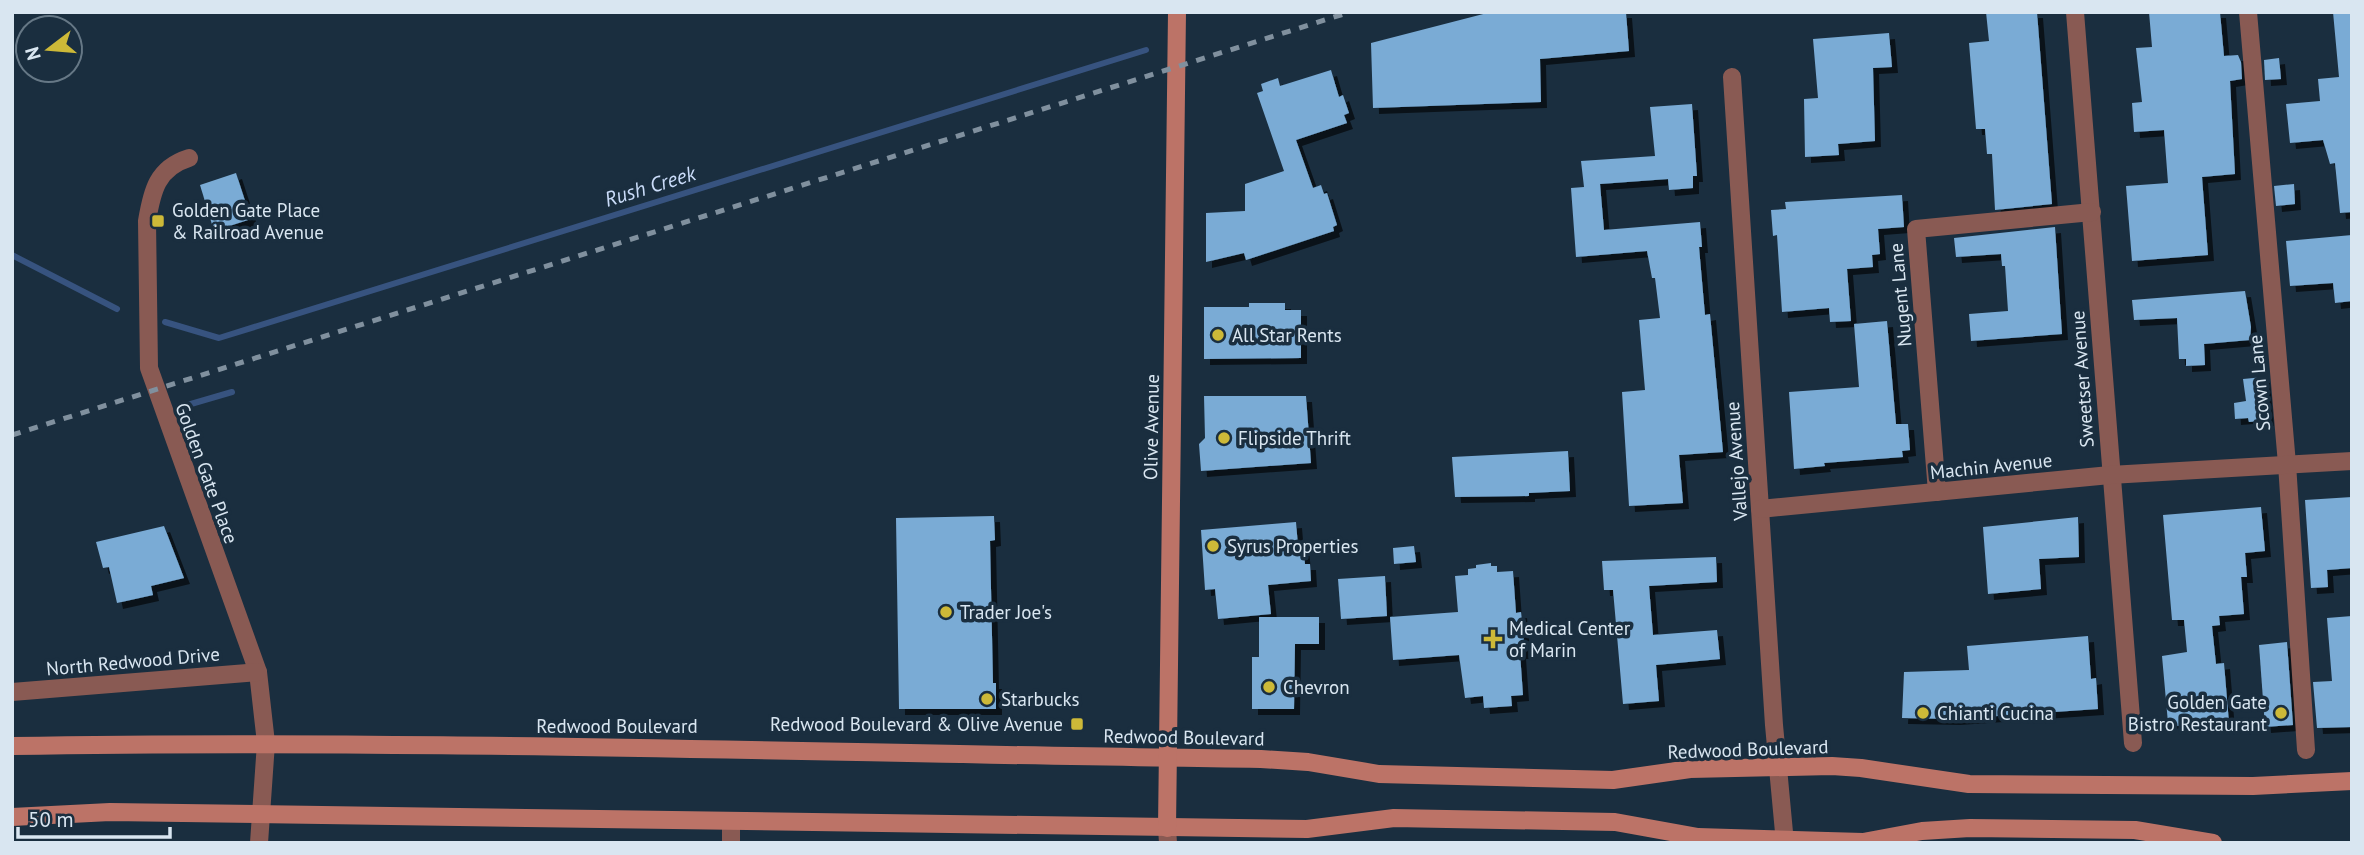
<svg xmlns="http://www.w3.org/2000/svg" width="2364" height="855" viewBox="0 0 2364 855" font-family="'PT Sans',sans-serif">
	<defs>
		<filter id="shadow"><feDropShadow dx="6" dy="6" stdDeviation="0" flood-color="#0009"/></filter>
	</defs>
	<rect width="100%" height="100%" fill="#1a2e3f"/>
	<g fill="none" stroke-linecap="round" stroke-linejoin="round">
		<g stroke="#37537f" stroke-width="6">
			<polyline points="12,255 117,309"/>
			<polyline points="165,322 219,338 1146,50"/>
			<polyline points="184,406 232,392"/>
		</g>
	</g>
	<g fill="#7aabd5" filter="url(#shadow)">
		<polygon points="1491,12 1626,12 1629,51 1540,59 1541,102 1373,108 1371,43"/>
		<polygon points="1986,12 2037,12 2052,204 1995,210 1992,154 1987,154 1985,129 1976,129 1969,43 1989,41"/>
		<polygon points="2149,12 2220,12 2224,56 2238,55 2241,62 2242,79 2230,81 2235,174 2202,177 2208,255 2132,261 2126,186 2168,183 2164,130 2134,132 2132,103 2142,102 2136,48 2152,47"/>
		<polygon points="2333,12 2352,12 2352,212 2340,213 2335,163 2330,164 2323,140 2290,143 2286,104 2320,101 2318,79 2339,77"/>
		<polygon points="1889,33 1892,67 1873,68 1875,141 1838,144 1839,155 1805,157 1804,99 1818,98 1813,39"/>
		<polygon points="2279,58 2281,79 2265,80 2264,60"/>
		<polygon points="1331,70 1339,97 1343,95 1349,113 1344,115 1347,123 1296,140 1313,188 1321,185 1324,194 1327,193 1337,225 1333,227 1334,231 1246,260 1244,253 1206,262 1206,213 1245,211 1245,184 1284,171 1257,93 1263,91 1261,84 1278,78 1280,86"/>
		<polygon points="1692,104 1697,176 1693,176 1693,188 1669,190 1668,179 1600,184 1604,230 1700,222 1702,247 1699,247 1705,315 1710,314 1723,452 1679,455 1683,503 1629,506 1622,392 1645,390 1639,320 1660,318 1655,278 1652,278 1647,251 1576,257 1571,188 1584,187 1581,161 1655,156 1650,107"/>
		<polygon points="236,173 251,219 214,231 200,185"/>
		<polygon points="2294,184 2295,204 2276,206 2274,186"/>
		<polygon points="1902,195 1904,227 1878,229 1880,254 1872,255 1873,267 1847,269 1851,321 1830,322 1829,308 1782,312 1777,235 1773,236 1771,210 1786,209 1785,202"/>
		<polygon points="2055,227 2062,334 1971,341 1969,314 2008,311 2005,266 2002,266 2001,254 1956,257 1954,238"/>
		<polygon points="2352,235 2352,301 2335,303 2333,283 2290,286 2286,241"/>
		<polygon points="2245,291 2251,327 2250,340 2204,344 2205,365 2186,366 2186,359 2179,359 2177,318 2134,320 2132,300"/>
		<polygon points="1249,303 1285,303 1285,310 1301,310 1301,358 1204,359 1204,307 1249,307"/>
		<polygon points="1887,321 1896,424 1908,424 1910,450 1902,451 1903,457 1824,463 1825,466 1794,469 1789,392 1859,387 1854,324"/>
		<polygon points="2264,377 2268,420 2249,422 2248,418 2235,419 2234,403 2246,401 2243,379"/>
		<polygon points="1204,396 1306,396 1311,463 1201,471 1199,444 1205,438"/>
		<polygon points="1568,451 1570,491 1529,493 1529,496 1455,497 1452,457"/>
		<polygon points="2352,497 2352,568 2327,570 2328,587 2311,588 2305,500"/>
		<polygon points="2261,507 2265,551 2245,553 2247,577 2241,577 2244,614 2219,616 2220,625 2212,626 2216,664 2224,663 2229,723 2176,726 2175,722 2168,723 2162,656 2187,652 2184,620 2172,620 2163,515"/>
		<polygon points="994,516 995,540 990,541 993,683 996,683 996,709 899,709 896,518"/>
		<polygon points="2078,517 2079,557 2039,559 2041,589 1988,594 1983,527"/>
		<polygon points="1296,522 1298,546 1303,545 1305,564 1310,564 1311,581 1268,585 1271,614 1218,619 1215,589 1205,590 1201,530"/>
		<polygon points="164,526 184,578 151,586 153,595 117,603 109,567 103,568 96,542"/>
		<polygon points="1414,546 1416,562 1394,564 1393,548"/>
		<polygon points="1716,557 1717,582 1649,586 1653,635 1717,630 1720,659 1656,665 1659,701 1623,704 1613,590 1604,590 1602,561"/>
		<polygon points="1491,563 1491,566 1497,566 1497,572 1513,571 1516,613 1521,612 1525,653 1520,653 1523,695 1511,696 1512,706 1484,708 1483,696 1465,698 1459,655 1393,660 1390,617 1458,612 1455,576 1468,575 1468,569 1476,568 1476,565"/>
		<polygon points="1385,576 1387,616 1341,619 1338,579"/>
		<polygon points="2352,616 2352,727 2317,728 2313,682 2332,681 2327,618"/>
		<polygon points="1259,617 1319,617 1319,644 1295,644 1294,709 1252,709 1252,657 1259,657"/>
		<polygon points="2088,636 2091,679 2096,678 2098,709 1954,719 1902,718 1904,672 1969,670 1967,646"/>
		<polygon points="2287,642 2293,725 2265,727 2259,645"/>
	</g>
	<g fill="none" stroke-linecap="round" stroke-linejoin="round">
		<g stroke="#895a53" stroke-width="18">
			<polyline points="2075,12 2133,743"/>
			<polyline points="2248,12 2287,464 2306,750"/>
			<polyline points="1732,77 1774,725 1785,843"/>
			<path d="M189,158C157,168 152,191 147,221L149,368L258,672L266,743L259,843"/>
			<polyline points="1937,492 1916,229 2092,212"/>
			<polyline points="1760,509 2110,475 2352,461"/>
			<polyline points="12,692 258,672"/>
			<polyline points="1167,828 1168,843"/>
			<polyline points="731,843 731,823"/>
		</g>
		<g stroke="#bc7367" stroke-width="18">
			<path d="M12,746C429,739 845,754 1261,759L1308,762L1379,774L1613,780L1690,769L1832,766L1861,768L1969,784L2253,786L2352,781"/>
			<polyline points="12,817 110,812 1307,829 1394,818 1615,822 1698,837 1827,841 1863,842 1922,831 1970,828 2135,830 2213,843"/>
			<polyline points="1167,828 1177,12"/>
		</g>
		<polyline stroke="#80909e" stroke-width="5" stroke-dasharray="9 9" stroke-linecap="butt" points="12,435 1350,12"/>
	</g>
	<g fill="#cdb938" stroke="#1a2e3f" stroke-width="2.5">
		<rect x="151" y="214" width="14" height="14" rx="3.5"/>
		<circle cx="1218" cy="335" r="7"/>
		<circle cx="1224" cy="438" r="7"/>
		<circle cx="1213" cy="546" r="7"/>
		<circle cx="946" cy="612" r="7"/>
		<path d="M1489.5 628.5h7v7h7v7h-7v7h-7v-7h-7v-7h7z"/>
		<circle cx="1269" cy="687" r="7"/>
		<circle cx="987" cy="699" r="7"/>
		<circle cx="1923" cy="713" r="7"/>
		<circle cx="2281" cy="713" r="7"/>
		<rect x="1070" y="717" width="14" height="14" rx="3.5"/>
	</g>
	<g text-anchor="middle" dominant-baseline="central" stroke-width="7" stroke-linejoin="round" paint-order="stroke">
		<g font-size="19" fill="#d9e6f1" stroke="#1a2e3f" text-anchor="start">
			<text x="172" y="210">Golden Gate Place<tspan x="172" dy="22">&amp; Railroad Avenue</tspan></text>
			<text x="1232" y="335">All Star Rents</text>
			<text x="1238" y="438">Flipside Thrift</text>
			<text x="1227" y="546">Syrus Properties</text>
			<text x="960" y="612">Trader Joe's</text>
			<text x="1509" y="628">Medical Center<tspan x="1509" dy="22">of Marin</tspan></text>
			<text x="1283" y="687">Chevron</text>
			<text x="1001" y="699">Starbucks</text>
			<text x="2267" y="702" text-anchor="end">Golden Gate<tspan x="2267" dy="22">Bistro Restaurant</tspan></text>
			<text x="1937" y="713">Chianti Cucina</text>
			<text x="1063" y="724" text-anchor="end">Redwood Boulevard &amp; Olive Avenue</text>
		</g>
		<g font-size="19" fill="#d9e6f1" stroke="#1a2e3f">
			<text transform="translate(1900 295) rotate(-95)">Nugent Lane</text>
			<text transform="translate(2082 379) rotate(-94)">Sweetser Avenue</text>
			<text transform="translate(2259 383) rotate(-95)">Scown Lane</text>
			<text transform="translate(1151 427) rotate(-89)">Olive Avenue</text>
			<text transform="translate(1736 461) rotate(-94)">Vallejo Avenue</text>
			<text transform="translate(1991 466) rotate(-6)">Machin Avenue</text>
			<text transform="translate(207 473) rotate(70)">Golden Gate Place</text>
			<text transform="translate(133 661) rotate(-5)">North Redwood Drive</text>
			<text x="617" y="726">Redwood Boulevard</text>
			<text transform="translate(1184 737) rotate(1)">Redwood Boulevard</text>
			<text transform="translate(1748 749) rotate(-2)">Redwood Boulevard</text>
		</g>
		<g font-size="21" font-style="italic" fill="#cadcf9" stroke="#1a2e3f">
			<text transform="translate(650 186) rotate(-17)">Rush Creek</text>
		</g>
	</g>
	<rect width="2364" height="855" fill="none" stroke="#d9e6f1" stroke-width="28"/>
	<g transform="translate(49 49) rotate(254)"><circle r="33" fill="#1a2e3f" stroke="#667886" stroke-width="2"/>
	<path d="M0-5L12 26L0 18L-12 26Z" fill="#cdb938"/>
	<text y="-10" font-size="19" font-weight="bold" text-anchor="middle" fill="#d9e6f1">N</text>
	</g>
	<path d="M18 827v10h152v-10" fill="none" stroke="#d9e6f1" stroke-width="3.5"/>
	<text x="28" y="827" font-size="21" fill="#d9e6f1" stroke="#1a2e3f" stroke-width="5" paint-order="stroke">50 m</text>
</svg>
